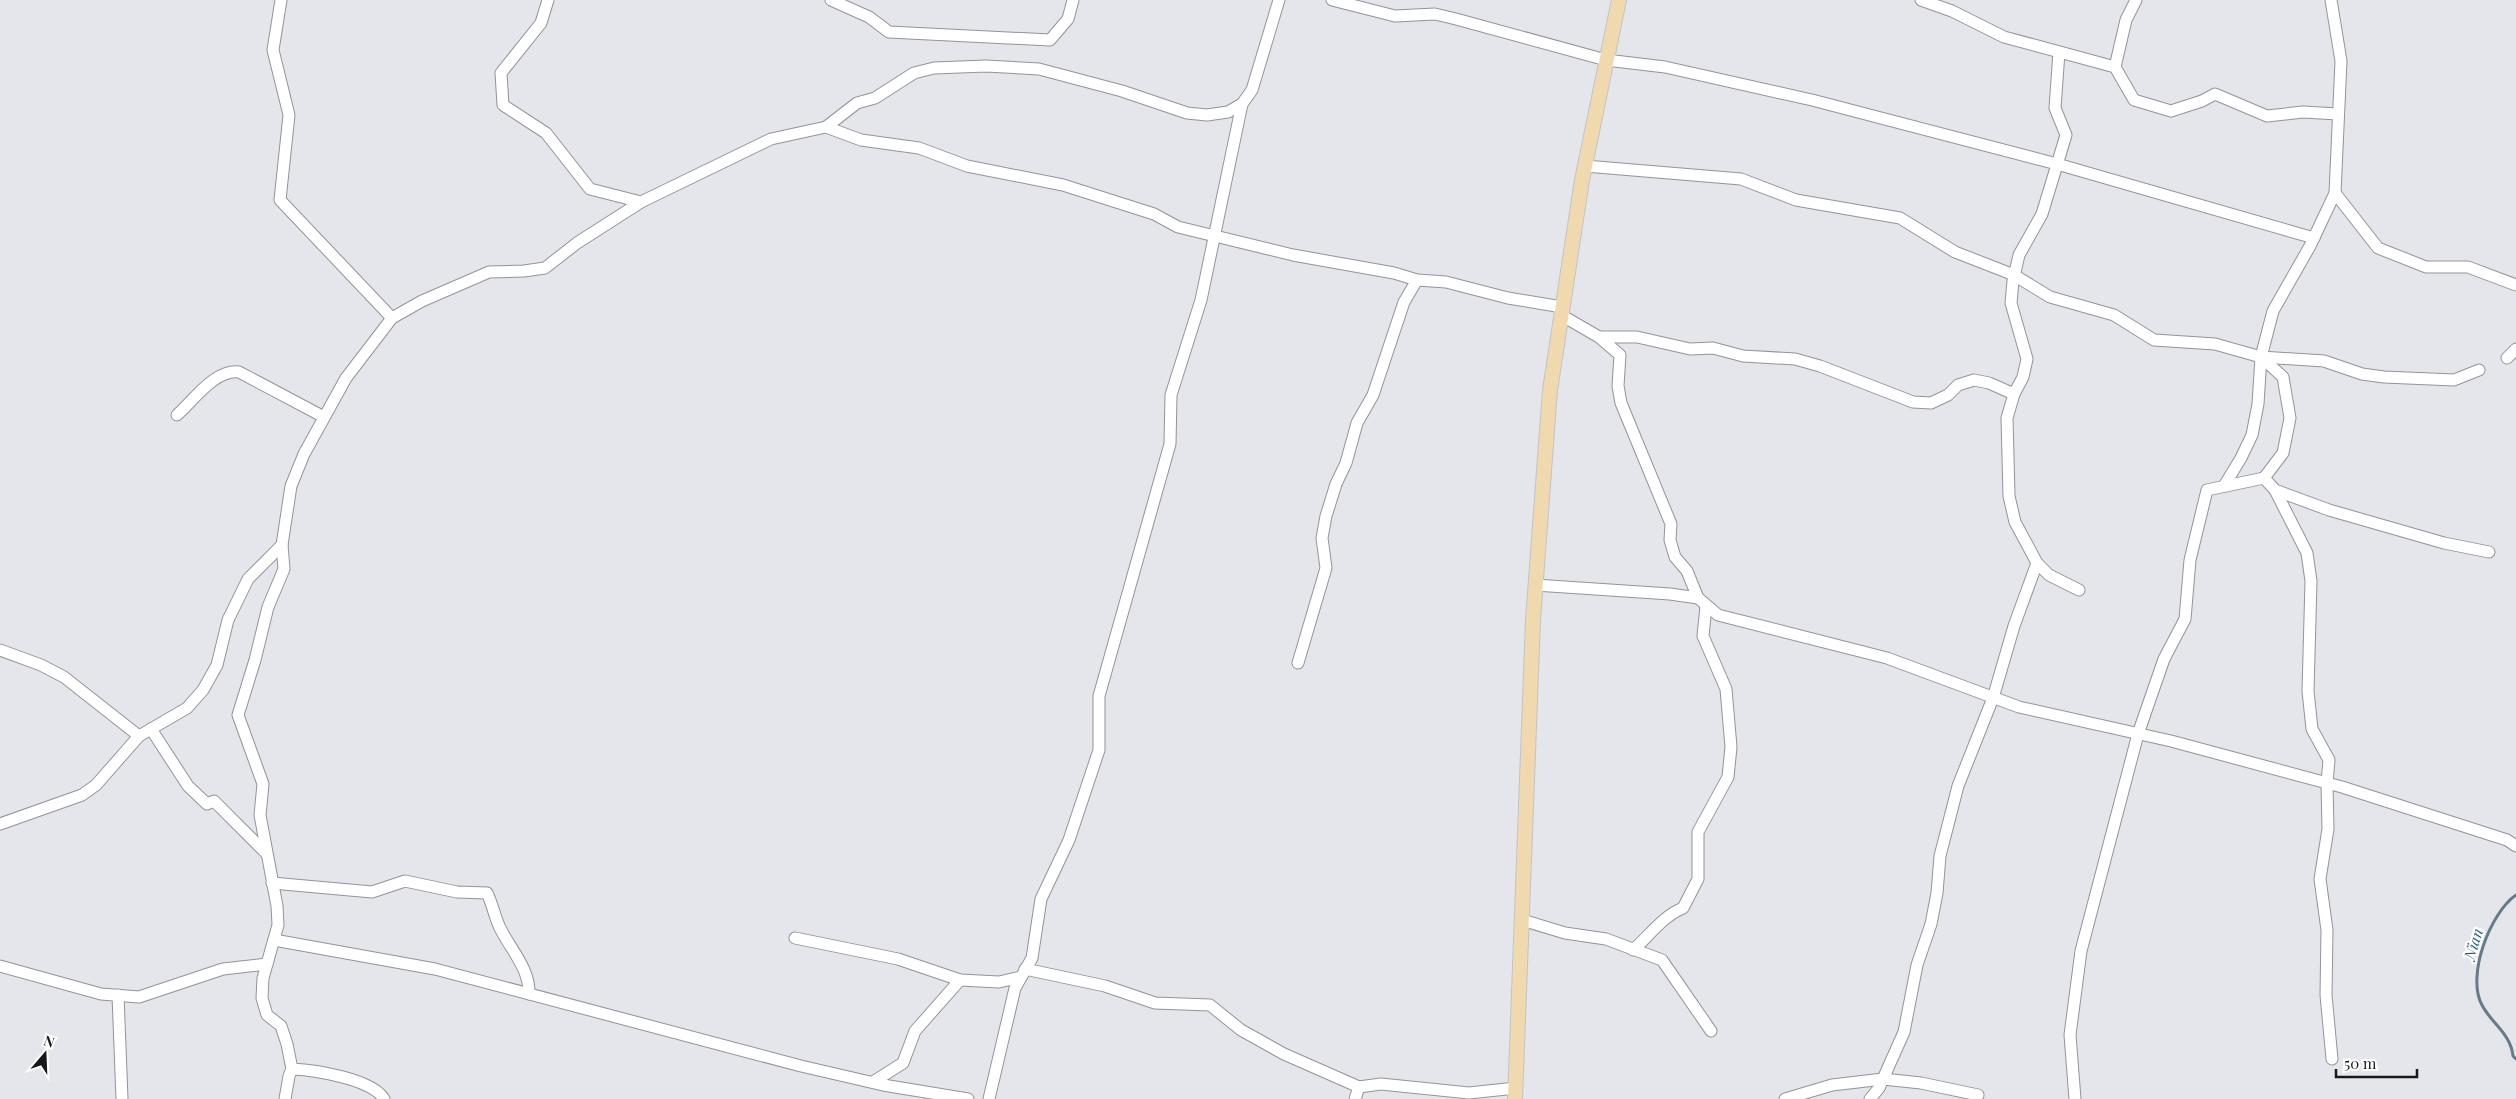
<svg xmlns="http://www.w3.org/2000/svg" width="2516" height="1099" viewBox="0 0 2516 1099" font-family="'Playfair Display',serif">
	<rect width="100%" height="100%" fill="#e4e6eb"/>
	<g fill="none" stroke-linecap="round" stroke-linejoin="round">
		<path stroke="#657b88" stroke-width="3" d="M2516,895C2490,913 2466,976 2482,1005C2491,1023 2511,1034 2513,1056L2516,1059"/>
		<defs>
			<g id="minor">
				<polyline points="281,0 273,50 289,115 280,200 392,318"/>
				<polyline points="548,0 541,23 501,73 503,105 546,133 590,189 641,202"/>
				<polyline points="831,0 869,17 889,32 1050,40 1068,19 1073,0"/>
				<polyline points="1332,0 1395,16 1435,14 1456,19 1606,60 1665,67 1812,100 2057,164 2314,238"/>
				<polyline points="1921,0 1952,11 2004,37 2115,67 2134,100 2171,111 2202,101 2215,94 2267,116 2303,112 2338,114"/>
				<polyline points="2059,52 2055,108 2066,135 2042,214 2019,255 2013,281 2011,303 2027,359 2023,377 2014,394 2007,418 2009,496 2015,522 2037,563 2049,575 2079,590"/>
				<polyline points="2115,67 2126,20 2136,0"/>
				<polyline points="826,127 861,140 919,148 967,166 1063,185 1154,214 1178,227 1293,255 1394,273 1417,280 1446,282 1508,298 1562,307"/>
				<polyline points="1585,166 1741,179 1796,200 1900,218 1955,252 2014,275 2050,297 2114,315 2154,340 2215,344 2261,357 2324,361 2362,374 2384,377 2454,380 2479,370"/>
				<polyline points="2335,193 2378,248 2426,267 2468,267 2516,285"/>
				<polyline points="1561,315 1599,337 1620,355 1618,386 1621,403 1671,524 1670,540 1675,557 1687,571 1698,598 1718,615 1887,658 2019,707 2171,741 2342,787 2507,840 2516,846"/>
				<polyline points="1599,337 1637,337 1690,349 1713,348 1743,356 1795,359 1820,366 1913,402 1931,403 1948,395 1958,385 1974,380 1989,383 2014,394"/>
				<polyline points="2261,357 2283,377 2290,418 2283,453 2264,478 2275,490 2329,510 2444,543 2489,552"/>
				<polyline points="2507,358 2516,349"/>
				<path d="M177,415C194,400 215,369 239,372L324,417"/>
				<polyline points="2224,486 2241,458 2252,435 2258,404 2261,357 2273,311 2310,246 2335,193 2341,61 2331,0"/>
				<polyline points="2275,490 2307,553 2311,581 2308,691 2312,729 2329,760 2327,783 2328,829 2320,879 2327,930 2326,995 2332,1059"/>
				<polyline points="282,545 284,569 268,607 255,660 238,715 263,784 260,815 277,906 278,925 263,978 262,998 267,1015 281,1026 287,1044 292,1069 289,1076 285,1099"/>
				<polyline points="1535,585 1670,594 1698,598"/>
				<polyline points="0,650 41,665 64,677 139,736"/>
				<polyline points="1298,663 1326,568 1322,538 1326,516 1336,484 1346,463 1357,423 1373,395 1404,302 1417,280"/>
				<polyline points="151,729 188,786 207,804 214,801 266,853"/>
				<polyline points="0,824 82,795 96,785 139,736 187,708 203,690 217,665 228,620 248,579 282,545 291,486 304,454 346,378 392,318 422,301 489,272 524,271 545,268 577,243 641,202 771,139 826,127 857,103 875,98 914,73 934,68 986,66 1039,69 1122,91 1187,113 1207,115 1228,112 1242,104 1252,90 1279,0"/>
				<path d="M272,883L372,892L405,881L457,892L487,893C493,905 495,919 501,930C512,951 530,970 529,994"/>
				<polyline points="1522,920 1565,933 1606,939 1662,960 1711,1031"/>
				<polyline points="795,938 898,959 960,980 999,982 1021,977"/>
				<polyline points="274,940 435,969 801,1066 883,1085 968,1099"/>
				<path d="M1633,950C1650,935 1663,916 1683,908L1698,879V832L1728,777L1731,747L1726,689L1703,636L1706,606"/>
				<polyline points="0,966 101,994 139,997 223,969 267,964"/>
				<polyline points="1025,969 1105,986 1155,1003 1210,1005 1241,1030 1284,1054 1359,1087 1381,1084 1469,1093 1516,1088"/>
				<polyline points="118,995 122,1099"/>
				<path d="M292,1069C315,1070 372,1079 384,1099"/>
				<polyline points="873,1082 903,1063 915,1031 960,980"/>
				<polyline points="989,1099 1015,988 1032,958 1041,899 1069,840 1099,750 1099,696 1170,444 1171,395 1201,300 1242,104"/>
				<polyline points="1355,1099 1359,1087"/>
				<polyline points="1785,1099 1832,1085 1883,1079 1921,1083 1978,1095"/>
				<polyline points="1870,1099 1879,1088 1904,1032 1917,965 1931,924 1937,893 1940,856 1958,786 1993,698 2014,626 2037,563"/>
				<polyline points="2075,1099 2070,1035 2081,951 2138,734 2164,659 2185,619 2190,560 2207,490 2264,478"/>
			</g>
			<polyline id="major" points="1515,1099 1533,620 1550,390 1582,180 1619,0"/>
		</defs>
		<use href="#minor" stroke="#929498" stroke-width="13"/>
		<use href="#major" stroke="#c3c3c3" stroke-width="16"/>
		<use href="#minor" stroke="#fff" stroke-width="11"/>
		<use href="#major" stroke="#f1d9af" stroke-width="14"/>
	</g>
	<g text-anchor="middle" dominant-baseline="central" stroke-width="4.5" stroke-linejoin="round" paint-order="stroke">
		<g font-size="15" font-style="italic" fill="#235c77" stroke="#fff">
			<text transform="translate(2473 944) rotate(-73)">Nian</text>
		</g>
	</g>
	<g transform="translate(45 1054) rotate(19)" stroke="#ffffff" stroke-width="4" paint-order="stroke">
	<path d="M0-4L9 19L0 12L-9 19Z" fill="#171819"/>
	<text y="-8" font-size="14" font-weight="bold" text-anchor="middle" fill="#171819">N</text>
	</g>
	<path d="M2336 1069v8h81v-8" fill="none" stroke="#171819" stroke-width="2.5"/>
	<text x="2344" y="1069" font-size="15" fill="#171819" stroke="#ffffff" stroke-width="4" paint-order="stroke">50 m</text>
</svg>
